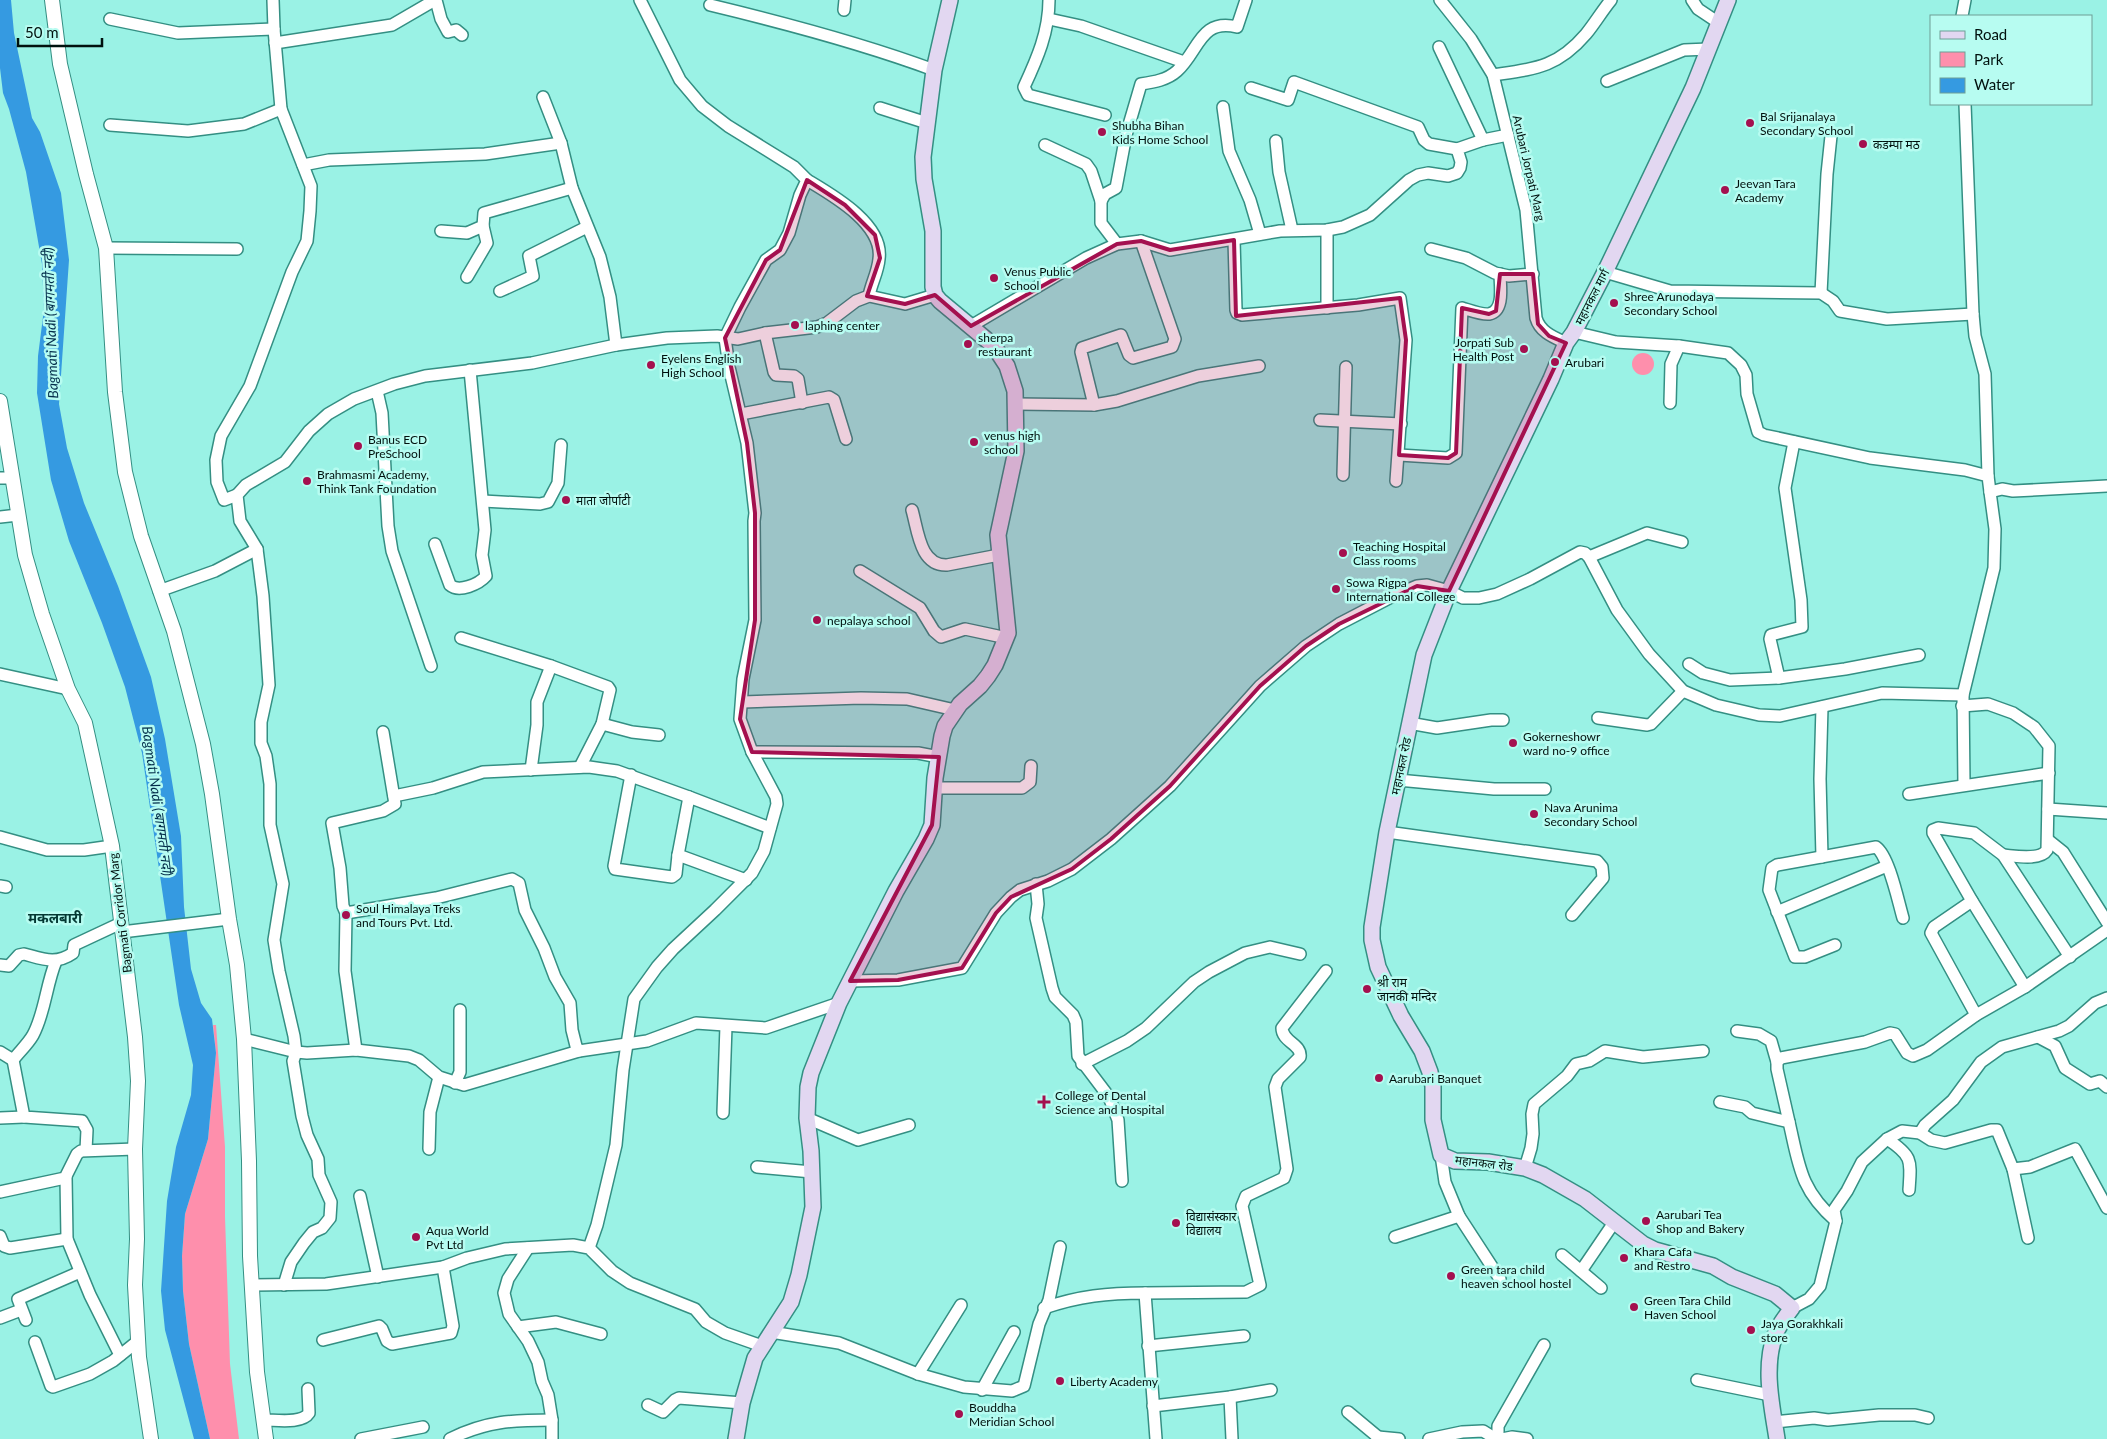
<svg xmlns="http://www.w3.org/2000/svg" width="2107" height="1439" viewBox="0 0 2107 1439" font-family="Lato,'Noto Sans Devanagari',sans-serif">
	<rect width="100%" height="100%" fill="#9af2e5"/>
	<g fill="#fe8fac">
		<circle cx="1643" cy="364" r="11"/>
		<polygon points="213,1025 216,1025 225,1147 225,1217 230,1364 239,1439 210,1439 189,1344 183,1291 182,1256 185,1214 208,1139 216,1053"/>
	</g>
	<polygon fill="#359ae1" points="0,0 11,0 14,33 32,118 40,132 61,193 69,260 59,404 67,448 84,503 118,586 151,677 165,739 181,836 184,907 191,969 201,1003 212,1019 216,1053 208,1139 185,1214 182,1256 183,1291 189,1344 210,1439 194,1439 165,1330 161,1291 167,1201 176,1147 191,1095 193,1065 179,1005 142,753 125,687 102,623 69,541 51,480 37,393 38,356 44,309 42,264 26,172 9,109 3,93 0,68"/>
	<g fill="none" stroke-linecap="round" stroke-linejoin="round">
		<defs>
			<g id="minor">
				<polyline points="436,0 441,19 448,32 456,30 462,35"/>
				<path d="M1049,0C1049,32 1037,59 1024,87L1028,95L1105,115"/>
				<path d="M1440,0L1471,39L1493,75L1526,210L1536,318C1540,332 1553,337 1566,343"/>
				<polyline points="1692,0 1698,9 1719,23"/>
				<path d="M710,5C785,23 861,43 934,70"/>
				<polyline points="844,10 845,0"/>
				<polyline points="1962,16 1965,0"/>
				<polyline points="110,19 178,33 274,29"/>
				<polyline points="1049,19 1081,26 1184,62"/>
				<polyline points="275,43 392,25 435,0"/>
				<polyline points="1439,47 1483,140"/>
				<path d="M1493,75C1534,69 1557,68 1586,34C1595,23 1602,11 1611,0"/>
				<polyline points="1607,81 1684,50 1709,49"/>
				<polyline points="1251,88 1288,100 1294,82 1418,127 1424,140 1429,144 1457,149"/>
				<polyline points="543,97 561,143 572,188"/>
				<polyline points="1965,104 1973,314 1975,336 1985,374 1988,476"/>
				<polyline points="1223,107 1229,151 1250,200 1260,234"/>
				<polyline points="880,108 927,123"/>
				<polyline points="110,125 188,131 244,124 281,109"/>
				<polyline points="1276,141 1279,172 1292,230"/>
				<polyline points="1045,145 1086,164 1091,171 1101,201 1101,223 1117,244"/>
				<polyline points="303,165 329,160 485,154 561,143"/>
				<path d="M807,180C832,195 884,224 879,259C878,272 871,284 869,296"/>
				<path d="M1101,201L1105,194L1116,188L1126,135L1141,84C1154,82 1167,80 1177,71C1199,51 1200,18 1237,27L1246,0"/>
				<polyline points="1327,230 1327,308"/>
				<polyline points="441,231 467,233 483,226 484,213 572,188 600,257 610,297 616,345"/>
				<polyline points="1234,240 1236,310 1237,313 1242,315 1358,305 1400,298 1406,340 1396,481"/>
				<polyline points="106,248 237,249"/>
				<polyline points="1431,249 1466,258 1495,273 1509,276 1533,274"/>
				<polyline points="1605,272 1670,291 1821,293 1833,301 1840,311 1887,319 1973,314"/>
				<polyline points="467,277 487,243 483,226"/>
				<polyline points="500,291 533,276 529,256 587,227"/>
				<polyline points="1821,293 1827,174 1831,136"/>
				<polyline points="971,326 1086,258 1117,244 1141,241 1170,250 1280,231 1327,230 1343,227 1370,215 1409,180 1418,175 1428,173 1448,176 1457,173 1460,168 1461,162 1457,149 1483,140 1508,135"/>
				<polyline points="1574,332 1616,342 1679,346 1728,353 1741,365 1746,375 1747,394 1758,432 1764,435 1870,458 1965,470 1988,476 1990,492 2002,489 2013,491 2107,486"/>
				<polyline points="765,333 774,372 776,375 794,376 798,379 802,403"/>
				<polyline points="377,391 382,413 388,526 392,551 431,666"/>
				<polyline points="1670,403 1671,364 1679,346"/>
				<polyline points="1016,404 1094,405 1117,401 1198,376 1259,366"/>
				<polyline points="1094,405 1081,352 1082,348 1121,335 1129,355 1133,358 1172,347 1175,339 1141,241"/>
				<polyline points="741,414 829,397 834,400 846,439"/>
				<polyline points="1320,420 1401,424"/>
				<path d="M1399,455L1448,458L1456,453L1462,308C1469,310 1482,315 1489,314C1505,311 1500,285 1500,274"/>
				<polyline points="1343,475 1346,367"/>
				<polyline points="0,478 13,478"/>
				<polyline points="237,495 224,500 217,482 216,460 221,436 250,386 292,272 307,241 310,211 311,186 281,109 274,29 273,0"/>
				<polyline points="483,501 540,504 548,502 558,483 561,445"/>
				<path d="M912,510C918,531 920,566 947,565L999,555"/>
				<polyline points="0,517 18,515"/>
				<path d="M435,544L450,585C459,593 479,584 486,576L482,555L485,530L470,370"/>
				<polyline points="257,549 263,596 269,685 261,722 261,743 266,756 270,784 270,825 283,884 274,940 279,971 294,1036 296,1052 293,1061 302,1116 307,1135 318,1159 319,1175 331,1202 330,1218 322,1228 313,1232 304,1243 291,1262 284,1285"/>
				<polyline points="1589,557 1647,533 1682,542"/>
				<polyline points="860,571 920,608 934,631 941,637 965,629 1007,638"/>
				<polyline points="159,591 215,571 257,549 240,521 237,495 246,485 285,462 309,431 328,414 354,399 394,384 425,376 532,363 616,345 667,338 717,336 738,339 765,333 817,327 827,323 856,301 869,296 905,304 935,295"/>
				<polyline points="461,638 551,666 608,687 610,690 602,724 580,767"/>
				<polyline points="1689,664 1703,673 1730,680 1779,678 1845,669 1919,655"/>
				<polyline points="0,674 68,689"/>
				<polyline points="1779,678 1770,639 1771,635 1802,627 1801,600 1785,488 1794,442"/>
				<polyline points="743,702 861,698 907,699 955,710"/>
				<path d="M1962,706L1988,704L2013,713L2034,727L2049,746L2047,850C2040,861 2015,856 2003,855"/>
				<polyline points="1822,707 1820,779 1822,857"/>
				<polyline points="1598,718 1647,725 1651,724 1683,691"/>
				<polyline points="1409,723 1437,728 1491,720 1503,720"/>
				<polyline points="602,724 632,732 659,735"/>
				<polyline points="383,732 395,804 383,811 332,823 340,868 343,906 346,913 436,898 512,879 519,883 525,910 544,948 555,977 570,1003 572,1030 576,1046 579,1051"/>
				<polyline points="752,752 918,753 939,757"/>
				<polyline points="531,770 537,725 537,702 551,666"/>
				<polyline points="631,775 614,866 615,869 672,877 676,874 678,855"/>
				<polyline points="1398,780 1494,789 1545,789"/>
				<polyline points="1964,785 1963,695 1994,568 1995,529 1990,492"/>
				<polyline points="935,788 1022,788 1030,782 1031,766"/>
				<polyline points="1909,794 2049,773"/>
				<polyline points="394,796 433,788 483,772 589,767 617,771 689,797"/>
				<polyline points="2048,809 2107,813"/>
				<polyline points="1387,832 1597,861 1602,867 1603,878 1572,915"/>
				<polyline points="0,837 47,850 84,850 112,846"/>
				<polyline points="2048,840 2063,852 2107,922"/>
				<polyline points="746,880 678,855 689,797 770,828"/>
				<polyline points="1036,884 1038,904 1036,918 1052,988 1055,997 1073,1015 1076,1022 1078,1056 1109,1097 1118,1120 1122,1181"/>
				<polyline points="0,886 6,887"/>
				<polyline points="1972,901 1934,927 1931,933 1976,1015"/>
				<polyline points="1777,912 1887,866"/>
				<polyline points="346,913 345,971 356,1050"/>
				<polyline points="122,932 229,919"/>
				<path d="M1835,945L1805,957H1795L1769,890L1772,868L1777,865L1876,847C1889,856 1898,901 1903,918"/>
				<path d="M0,965L9,966L19,955L24,954C43,959 56,965 73,953L74,945L121,923"/>
				<polyline points="850,981 898,980 962,968 996,913 1011,897 1020,890 1048,881 1072,869 1111,839 1170,786 1260,686 1306,646 1339,624 1391,597 1417,586 1427,585 1449,591 1463,598 1479,598 1497,594 1530,579 1580,552 1585,553 1589,557 1617,610 1649,654 1683,691 1716,705 1759,715 1780,716 1882,693 1963,695"/>
				<polyline points="2025,987 1972,901 1933,833 1933,830 1938,828 1974,833 2003,855 2070,957"/>
				<polyline points="1737,1031 1759,1034 1771,1041 1777,1062"/>
				<polyline points="2038,1037 2055,1046 2065,1068 2090,1084 2100,1081 2107,1087"/>
				<polyline points="244,1039 296,1052 307,1053 356,1050 409,1056 419,1060 439,1077 464,1085 579,1051 647,1041 696,1023 766,1028 839,1003"/>
				<path d="M0,1052L13,1060C19,1052 28,1044 33,1035C45,1013 46,985 56,961"/>
				<polyline points="13,1060 24,1117 82,1121 87,1130 86,1150"/>
				<polyline points="1082,1064 1127,1041 1146,1028 1194,982 1209,972 1245,953 1270,947 1300,954"/>
				<polyline points="455,1083 460,1072 460,1010"/>
				<path d="M1720,1102L1745,1107L1752,1113L1789,1122C1799,1165 1800,1190 1836,1221"/>
				<polyline points="723,1113 726,1026"/>
				<polyline points="0,1118 24,1117"/>
				<polyline points="807,1118 858,1140 909,1125"/>
				<polyline points="1789,1122 1777,1069 1777,1062 1781,1058 1865,1042 1890,1033 1895,1034 1907,1053 1913,1056 1927,1050 1976,1015 2025,987 2107,930"/>
				<polyline points="1920,1133 1925,1125 1953,1100 1981,1062 2002,1047 2059,1031 2069,1026 2095,1003 2107,998"/>
				<path d="M1887,1139C1913,1156 1911,1161 1909,1190"/>
				<polyline points="429,1149 430,1112 439,1077"/>
				<polyline points="1441,1155 1445,1182 1459,1216 1500,1279"/>
				<polyline points="757,1167 812,1172"/>
				<polyline points="1525,1168 1531,1148 1533,1134 1532,1114 1534,1104 1567,1076 1576,1064 1589,1061 1605,1051 1643,1057 1703,1051"/>
				<polyline points="2013,1169 2028,1238"/>
				<polyline points="66,1177 67,1239 90,1295 120,1355"/>
				<polyline points="0,1192 65,1178 77,1154 81,1151 135,1149"/>
				<polyline points="360,1196 378,1277"/>
				<polyline points="0,1236 4,1246 10,1248 67,1239"/>
				<polyline points="1395,1237 1459,1216"/>
				<polyline points="528,1248 508,1279 504,1293 509,1314 528,1341 538,1362 542,1381 548,1395 552,1420 552,1439"/>
				<polyline points="589,1248 597,1225 616,1145 623,1070 634,999 657,967 673,949 715,910 752,873 764,851 777,804 776,797 752,752 740,719 743,679 755,620 754,521 755,513 747,443 729,367 725,338 740,307 766,260 780,250 789,233 800,195 807,180 794,167 728,126 702,106 680,80 640,0"/>
				<polyline points="1562,1255 1601,1288"/>
				<polyline points="1581,1271 1615,1221"/>
				<polyline points="252,1285 326,1284 443,1267 467,1258 505,1249 573,1245 589,1248 612,1271 630,1283 695,1309 706,1322 725,1333 762,1346"/>
				<path d="M1145,1293L1246,1292L1260,1285L1242,1206L1246,1196L1284,1178L1287,1169L1275,1087L1278,1079L1300,1057C1302,1044 1282,1042 1282,1028L1326,971"/>
				<path d="M1044,1308C1079,1296 1108,1293 1145,1293L1156,1439"/>
				<polyline points="1792,1308 1809,1299 1820,1286 1836,1221 1834,1210 1847,1191 1862,1162 1887,1139 1902,1131 1920,1133 1931,1140 1945,1143 1991,1130 1997,1130 2013,1169 2030,1167 2075,1149 2107,1208"/>
				<polyline points="0,1318 21,1310"/>
				<polyline points="26,1320 18,1299 80,1272"/>
				<polyline points="518,1327 556,1322 601,1334"/>
				<polyline points="771,1332 839,1343 918,1374 964,1387 1012,1391 1024,1386 1039,1324 1049,1300 1060,1247"/>
				<polyline points="323,1340 379,1326 382,1329 387,1341 392,1344 451,1333 453,1326 443,1267"/>
				<polyline points="35,1342 51,1386 53,1387 90,1374 113,1361 138,1341"/>
				<polyline points="1148,1346 1244,1336"/>
				<polyline points="918,1374 961,1305"/>
				<polyline points="1697,1380 1770,1395"/>
				<polyline points="982,1390 1014,1332"/>
				<polyline points="1230,1397 1232,1439"/>
				<polyline points="648,1405 663,1412 675,1400 679,1398 742,1403"/>
				<polyline points="1153,1406 1230,1397 1271,1390"/>
				<polyline points="1348,1412 1378,1437"/>
				<path d="M264,1420C277,1420 302,1424 309,1413L308,1389"/>
				<polyline points="1774,1422 1814,1418 1828,1420 1879,1415 1915,1415 1928,1418"/>
				<polyline points="361,1439 423,1427"/>
				<path d="M450,1439C486,1421 513,1420 552,1420"/>
				<polyline points="1377,1439 1378,1437 1399,1439"/>
				<polyline points="1429,1439 1462,1432 1483,1431 1496,1439"/>
				<polyline points="1498,1439 1498,1426 1544,1345"/>
				<polyline points="1502,1439 1512,1437 1527,1439"/>
			</g>
			<g id="tertiary">
				<polyline points="52,0 60,64 86,174 106,248 115,392 125,472 141,536 174,631 203,744 212,794 229,919 237,965 244,1039 249,1161 250,1256 257,1372 266,1439"/>
				<polyline points="0,401 25,555 42,614 68,689 85,723 112,846 135,1037 138,1081 135,1149 137,1239 135,1285 139,1357 151,1439"/>
			</g>
			<g id="secondary">
				<path d="M1728,0L1693,88L1605,272L1574,332L1566,343L1551,379L1449,591L1424,655L1387,832L1372,927V940L1378,967L1401,1016L1422,1051L1430,1072L1433,1086V1120L1441,1155L1455,1161L1488,1162L1525,1168L1543,1175L1585,1199L1643,1244L1655,1250L1713,1266L1732,1277L1775,1294L1792,1308C1786,1316 1778,1326 1775,1335C1763,1368 1772,1406 1777,1439"/>
				<polyline points="736,1439 742,1403 755,1358 791,1302 799,1275 813,1207 811,1151 807,1118 808,1087 811,1073 839,1003 896,891 926,839 932,825 935,778 942,736 945,726 960,704 980,686 988,676 995,665 1008,633 998,535 1016,451 1015,391 1007,366 994,346 940,301 935,295 933,287 933,231 924,179 923,157 934,70 950,0"/>
			</g>
		</defs>
		<use href="#minor" stroke="#348f83" stroke-width="14"/>
		<use href="#tertiary" stroke="#348f83" stroke-width="16"/>
		<use href="#secondary" stroke="#348f83" stroke-width="18"/>
		<use href="#minor" stroke="#fff" stroke-width="11"/>
		<use href="#tertiary" stroke="#fff" stroke-width="14"/>
		<use href="#secondary" stroke="#e2d7f1" stroke-width="15"/>
	</g>
	<path fill="#a4104f" fill-opacity="0.2" stroke="#a4104f" stroke-width="4" stroke-linejoin="round" d="M807,180L845,205L875,235L880,258L867,296L905,304L935,295L971,326L1117,244L1141,241L1170,250L1234,240L1236,316L1400,298L1406,340L1399,455L1448,458L1456,453L1462,308L1489,314L1496,311L1500,274H1533L1538,324L1549,336L1566,343L1449,591L1417,586L1339,624L1306,646L1260,686L1170,786L1111,839L1072,869L1011,897L996,913L962,968L898,980L850,981L932,825L939,757L752,752L740,719L755,620V513L747,443L725,338L766,260L780,250Z"/>
	<g fill="#a4104f" stroke="#b7fcf1" stroke-width="2">
		<circle cx="1750" cy="123" r="5"/>
		<circle cx="1102" cy="132" r="5"/>
		<circle cx="1863" cy="144" r="5"/>
		<circle cx="1725" cy="190" r="5"/>
		<circle cx="994" cy="278" r="5"/>
		<circle cx="1614" cy="303" r="5"/>
		<circle cx="795" cy="325" r="5"/>
		<circle cx="968" cy="344" r="5"/>
		<circle cx="1524" cy="349" r="5"/>
		<circle cx="1555" cy="362" r="5"/>
		<circle cx="651" cy="365" r="5"/>
		<circle cx="974" cy="442" r="5"/>
		<circle cx="358" cy="446" r="5"/>
		<circle cx="307" cy="481" r="5"/>
		<circle cx="566" cy="500" r="5"/>
		<circle cx="1343" cy="553" r="5"/>
		<circle cx="1336" cy="589" r="5"/>
		<circle cx="817" cy="620" r="5"/>
		<circle cx="1513" cy="743" r="5"/>
		<circle cx="1534" cy="814" r="5"/>
		<circle cx="346" cy="915" r="5"/>
		<circle cx="1367" cy="989" r="5"/>
		<circle cx="1379" cy="1078" r="5"/>
		<path d="M1041.5 1094.5h5v5h5v5h-5v5h-5v-5h-5v-5h5z"/>
		<circle cx="1646" cy="1221" r="5"/>
		<circle cx="1176" cy="1223" r="5"/>
		<circle cx="416" cy="1237" r="5"/>
		<circle cx="1624" cy="1258" r="5"/>
		<circle cx="1451" cy="1276" r="5"/>
		<circle cx="1634" cy="1307" r="5"/>
		<circle cx="1751" cy="1330" r="5"/>
		<circle cx="1060" cy="1381" r="5"/>
		<circle cx="959" cy="1414" r="5"/>
	</g>
	<g text-anchor="middle" dominant-baseline="central" stroke-width="5" stroke-linejoin="round" paint-order="stroke">
		<g font-size="12" fill="#00110e" stroke="#b7fcf1" text-anchor="start">
			<text x="1760" y="116">Bal Srijanalaya<tspan x="1760" dy="14">Secondary School</tspan></text>
			<text x="1112" y="125">Shubha Bihan<tspan x="1112" dy="14">Kids Home School</tspan></text>
			<text x="1873" y="144">कडम्पा मठ</text>
			<text x="1735" y="183">Jeevan Tara<tspan x="1735" dy="14">Academy</tspan></text>
			<text x="1004" y="271">Venus Public<tspan x="1004" dy="14">School</tspan></text>
			<text x="1624" y="296">Shree Arunodaya<tspan x="1624" dy="14">Secondary School</tspan></text>
			<text x="805" y="325">laphing center</text>
			<text x="978" y="337">sherpa<tspan x="978" dy="14">restaurant</tspan></text>
			<text x="1514" y="342" text-anchor="end">Jorpati Sub<tspan x="1514" dy="14">Health Post</tspan></text>
			<text x="661" y="358">Eyelens English<tspan x="661" dy="14">High School</tspan></text>
			<text x="1565" y="362">Arubari</text>
			<text x="984" y="435">venus high<tspan x="984" dy="14">school</tspan></text>
			<text x="368" y="439">Banus ECD<tspan x="368" dy="14">PreSchool</tspan></text>
			<text x="317" y="474">Brahmasmi Academy,<tspan x="317" dy="14">Think Tank Foundation</tspan></text>
			<text x="576" y="500">माता जोर्पाटी</text>
			<text x="1353" y="546">Teaching Hospital<tspan x="1353" dy="14">Class rooms</tspan></text>
			<text x="1346" y="582">Sowa Rigpa<tspan x="1346" dy="14">International College</tspan></text>
			<text x="827" y="620">nepalaya school</text>
			<text x="1523" y="736">Gokerneshowr<tspan x="1523" dy="14">ward no-9 office</tspan></text>
			<text x="1544" y="807">Nava Arunima<tspan x="1544" dy="14">Secondary School</tspan></text>
			<text x="356" y="908">Soul Himalaya Treks<tspan x="356" dy="14">and Tours Pvt. Ltd.</tspan></text>
			<text x="1377" y="982">श्री राम<tspan x="1377" dy="14">जानकी मन्दिर</tspan></text>
			<text x="1389" y="1078">Aarubari Banquet</text>
			<text x="1055" y="1095">College of Dental<tspan x="1055" dy="14">Science and Hospital</tspan></text>
			<text x="1656" y="1214">Aarubari Tea<tspan x="1656" dy="14">Shop and Bakery</tspan></text>
			<text x="1186" y="1216">विद्यासंस्कार<tspan x="1186" dy="14">विद्यालय</tspan></text>
			<text x="426" y="1230">Aqua World<tspan x="426" dy="14">Pvt Ltd</tspan></text>
			<text x="1634" y="1251">Khara Cafa<tspan x="1634" dy="14">and Restro</tspan></text>
			<text x="1461" y="1269">Green tara child<tspan x="1461" dy="14">heaven school hostel</tspan></text>
			<text x="1644" y="1300">Green Tara Child<tspan x="1644" dy="14">Haven School</tspan></text>
			<text x="1761" y="1323">Jaya Gorakhkali<tspan x="1761" dy="14">store</tspan></text>
			<text x="1070" y="1381">Liberty Academy</text>
			<text x="969" y="1407">Bouddha<tspan x="969" dy="14">Meridian School</tspan></text>
		</g>
		<g font-size="12" fill="#00110e" stroke="#b7fcf1">
			<text transform="translate(1529 168) rotate(77)">Arubari Jorpati Marg</text>
			<text transform="translate(1592 297) rotate(-63)">महानकल मार्ग</text>
			<text transform="translate(1401 766) rotate(-78)">महानकल रोड</text>
			<text transform="translate(120 913) rotate(-97)">Bagmati Corridor Marg</text>
			<text transform="translate(1484 1163) rotate(7)">महानकल रोड</text>
		</g>
		<g font-size="14" font-style="italic" fill="#032d4a" stroke="#b7fcf1">
			<text transform="translate(50 323) rotate(-92)">Bagmati Nadi (बागमती नदी)</text>
			<text transform="translate(158 801) rotate(82)">Bagmati Nadi (बागमती नदी)</text>
		</g>
		<g font-size="14" font-weight="bold" fill="#043833" stroke="#b7fcf1">
			<text x="55" y="917">मकलबारी</text>
		</g>
	</g>
	<rect x="1930" y="15" width="162" height="90" fill="#b7fcf1" stroke="#6e9e96"/>
	<rect x="1940" y="31" width="25" height="8" fill="#e2d7f1" stroke="#6e9e96"/>
	<text x="1974" y="40" font-size="15" fill="#00110e">Road</text>
	<rect x="1940" y="52" width="25" height="15" fill="#fe8fac" stroke="#6e9e96"/>
	<text x="1974" y="65" font-size="15" fill="#00110e">Park</text>
	<rect x="1940" y="78" width="25" height="15" fill="#359ae1" stroke="#6e9e96"/>
	<text x="1974" y="90" font-size="15" fill="#00110e">Water</text>
	<path d="M18 38v8h84v-8" fill="none" stroke="#00110e" stroke-width="2.5"/>
	<text x="25" y="38" font-size="15" fill="#00110e" stroke="#b7fcf1" stroke-width="4" paint-order="stroke">50 m</text>
</svg>
